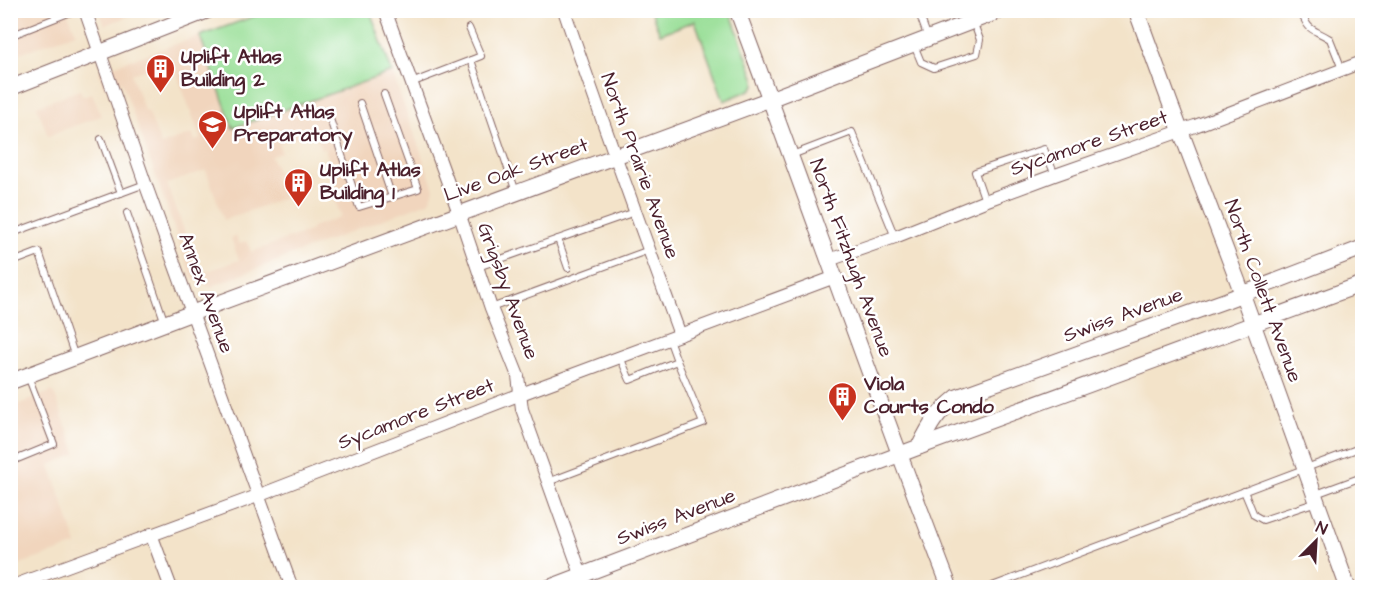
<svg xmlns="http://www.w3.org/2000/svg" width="1373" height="598" viewBox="0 0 1373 598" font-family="'Architects Daughter',sans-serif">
	<rect width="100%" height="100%" fill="#fff"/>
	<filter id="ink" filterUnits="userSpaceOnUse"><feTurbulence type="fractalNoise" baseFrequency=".0167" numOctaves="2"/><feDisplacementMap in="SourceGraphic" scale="12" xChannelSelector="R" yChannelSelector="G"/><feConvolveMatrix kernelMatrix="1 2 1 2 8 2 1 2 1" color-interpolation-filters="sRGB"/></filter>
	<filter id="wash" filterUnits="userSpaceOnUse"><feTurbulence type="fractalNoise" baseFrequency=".008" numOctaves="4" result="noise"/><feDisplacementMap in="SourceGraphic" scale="24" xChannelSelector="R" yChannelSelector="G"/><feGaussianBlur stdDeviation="1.35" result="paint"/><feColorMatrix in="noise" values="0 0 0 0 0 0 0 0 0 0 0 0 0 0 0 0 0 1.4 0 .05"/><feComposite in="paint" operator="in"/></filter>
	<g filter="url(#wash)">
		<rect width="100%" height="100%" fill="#f3e3c9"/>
		<g fill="#f1d5bd" fill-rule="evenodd">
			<polygon points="11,11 67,11 76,33 11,56"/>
			<polygon points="99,11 142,11 105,25"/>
			<path d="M271,11H370L434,189L430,201L210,287L192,278L122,82L104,87L99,71ZM172,61L201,139L195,141L192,134L161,145L148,111L145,112L131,74ZM314,131L321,149L325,148L336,181L334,182L337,190L332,192L341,217L312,227V230L251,252L247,241L239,244L236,236L231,238L239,260L200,274L167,184L206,170L224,220L287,197L284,189L279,190L274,176L278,175L271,156L281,153L279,143Z"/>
			<polygon points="80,90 83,96 92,93 101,116 63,130 62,131 48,136 37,106"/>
			<polygon points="53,391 77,454 50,465 77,545 11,567 11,407"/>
		</g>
		<g fill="#9adf98" stroke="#727f62" stroke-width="1.5">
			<polygon points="271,10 370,11 392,72 233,128 200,36"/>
			<polygon points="651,11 730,11 755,80 755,85 750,90 724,101 695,21 660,34"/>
		</g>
	</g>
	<g filter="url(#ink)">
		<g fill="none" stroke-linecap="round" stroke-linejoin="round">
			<defs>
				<g id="service">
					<polyline points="918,10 928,38"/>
					<path d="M1300,10C1310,34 1311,27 1330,39L1342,69"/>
					<polyline points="469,28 481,56 471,60 516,192"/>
					<polyline points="10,36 76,10"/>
					<polyline points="914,45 921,62 934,68 977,54 980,40 973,21"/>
					<polyline points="411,83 471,60"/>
					<polyline points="360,103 392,197"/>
					<polyline points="329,116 359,207 418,189 384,94"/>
					<polyline points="101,139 121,193"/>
					<polyline points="792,155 852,132 895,237"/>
					<polyline points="985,201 975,172 1044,149 1055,175"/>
					<polyline points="127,213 165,323"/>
					<polyline points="10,234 145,184"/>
					<polyline points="558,239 568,268"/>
					<polyline points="10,263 39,252 75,357"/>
					<polyline points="478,267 635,212"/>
					<polyline points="491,308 649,250"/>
					<polyline points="620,357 630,380 677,361 669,339"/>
					<polyline points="10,462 54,444 28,376"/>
					<polyline points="548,482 703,423 677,361"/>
					<polyline points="1244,491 1254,515 1263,520 1317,502"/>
					<polyline points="1316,494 1362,477"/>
					<polyline points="987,588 1362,447"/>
				</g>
				<g id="minor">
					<polyline points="85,10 145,183 292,588"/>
					<polyline points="385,10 459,213 491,308 518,376 522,409 586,588"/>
					<path d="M564,10C601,119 641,227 680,335"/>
					<polyline points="829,260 895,237 985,201 1055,175 1195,126 1362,62"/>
					<polyline points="151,534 171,588"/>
					<polyline points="10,587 260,495 521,394 835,277"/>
				</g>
				<g id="tertiary">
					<path d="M737,10C809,203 876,396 950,588"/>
					<polyline points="1136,10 1170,103 1238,282 1348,588"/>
					<polyline points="10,88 209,10"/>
					<polyline points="10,382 184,316 770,99 1002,10"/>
					<path d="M919,447C931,423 936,414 957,397L1227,300L1362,248"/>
					<polyline points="548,588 919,447 1362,284"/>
				</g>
			</defs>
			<use href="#service" stroke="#856462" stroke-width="8"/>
			<use href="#minor" stroke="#856462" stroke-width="14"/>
			<use href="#tertiary" stroke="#856462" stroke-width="17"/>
			<use href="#service" stroke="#fff" stroke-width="6"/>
			<use href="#minor" stroke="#fff" stroke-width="12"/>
			<use href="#tertiary" stroke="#fff" stroke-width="15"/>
		</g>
	</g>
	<defs>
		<symbol id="building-pin" viewBox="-11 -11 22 30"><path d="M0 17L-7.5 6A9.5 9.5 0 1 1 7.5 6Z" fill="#c8321e" stroke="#fff"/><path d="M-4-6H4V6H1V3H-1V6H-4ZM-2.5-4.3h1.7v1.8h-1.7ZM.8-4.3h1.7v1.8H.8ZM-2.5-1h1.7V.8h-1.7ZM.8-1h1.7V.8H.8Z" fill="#fff"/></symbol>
		<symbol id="school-pin" viewBox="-11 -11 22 30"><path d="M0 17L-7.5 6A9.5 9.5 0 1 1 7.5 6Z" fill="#c8321e" stroke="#fff"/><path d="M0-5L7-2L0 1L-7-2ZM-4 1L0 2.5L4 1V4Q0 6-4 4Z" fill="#fff"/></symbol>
	</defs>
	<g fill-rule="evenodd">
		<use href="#building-pin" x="144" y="52" width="33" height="45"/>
		<use href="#school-pin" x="196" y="108" width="33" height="45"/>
		<use href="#building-pin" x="282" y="166" width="33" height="45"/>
		<use href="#building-pin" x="826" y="380" width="33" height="45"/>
	</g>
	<g text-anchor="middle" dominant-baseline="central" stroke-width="5" stroke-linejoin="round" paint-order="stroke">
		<g font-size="20" font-weight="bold" fill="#4a1f2b" stroke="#fff" text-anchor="start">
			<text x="181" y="57">Uplift Atlas<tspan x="181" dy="23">Building 2</tspan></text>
			<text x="234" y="112">Uplift Atlas<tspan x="234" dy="23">Preparatory</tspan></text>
			<text x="320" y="170">Uplift Atlas<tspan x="320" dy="23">Building 1</tspan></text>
			<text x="864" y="384">Viola<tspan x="864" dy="23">Courts Condo</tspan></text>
		</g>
		<g font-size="20" fill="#4a1f2b" stroke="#fff">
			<text transform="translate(1089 143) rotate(-19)">Sycamore Street</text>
			<text transform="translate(640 166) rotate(70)">North Prairie Avenue</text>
			<text transform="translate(516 170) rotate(-20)">Live Oak Street</text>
			<text transform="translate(851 258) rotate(70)">North Fitzhugh Avenue</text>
			<text transform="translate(508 291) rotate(70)">Grigsby Avenue</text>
			<text transform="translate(1263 291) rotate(70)">North Collett Avenue</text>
			<text transform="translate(206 293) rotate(70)">Annex Avenue</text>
			<text transform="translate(1123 315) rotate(-20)">Swiss Avenue</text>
			<text transform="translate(416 414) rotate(-21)">Sycamore Street</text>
			<text transform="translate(676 517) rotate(-21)">Swiss Avenue</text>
		</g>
	</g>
	<rect width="1373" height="598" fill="none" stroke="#fff" stroke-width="36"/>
	<g transform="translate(1316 541) rotate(24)" stroke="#ffffff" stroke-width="4.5" paint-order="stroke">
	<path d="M0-4.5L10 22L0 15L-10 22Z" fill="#4a1f2b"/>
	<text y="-9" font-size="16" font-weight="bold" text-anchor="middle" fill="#4a1f2b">N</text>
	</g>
</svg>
